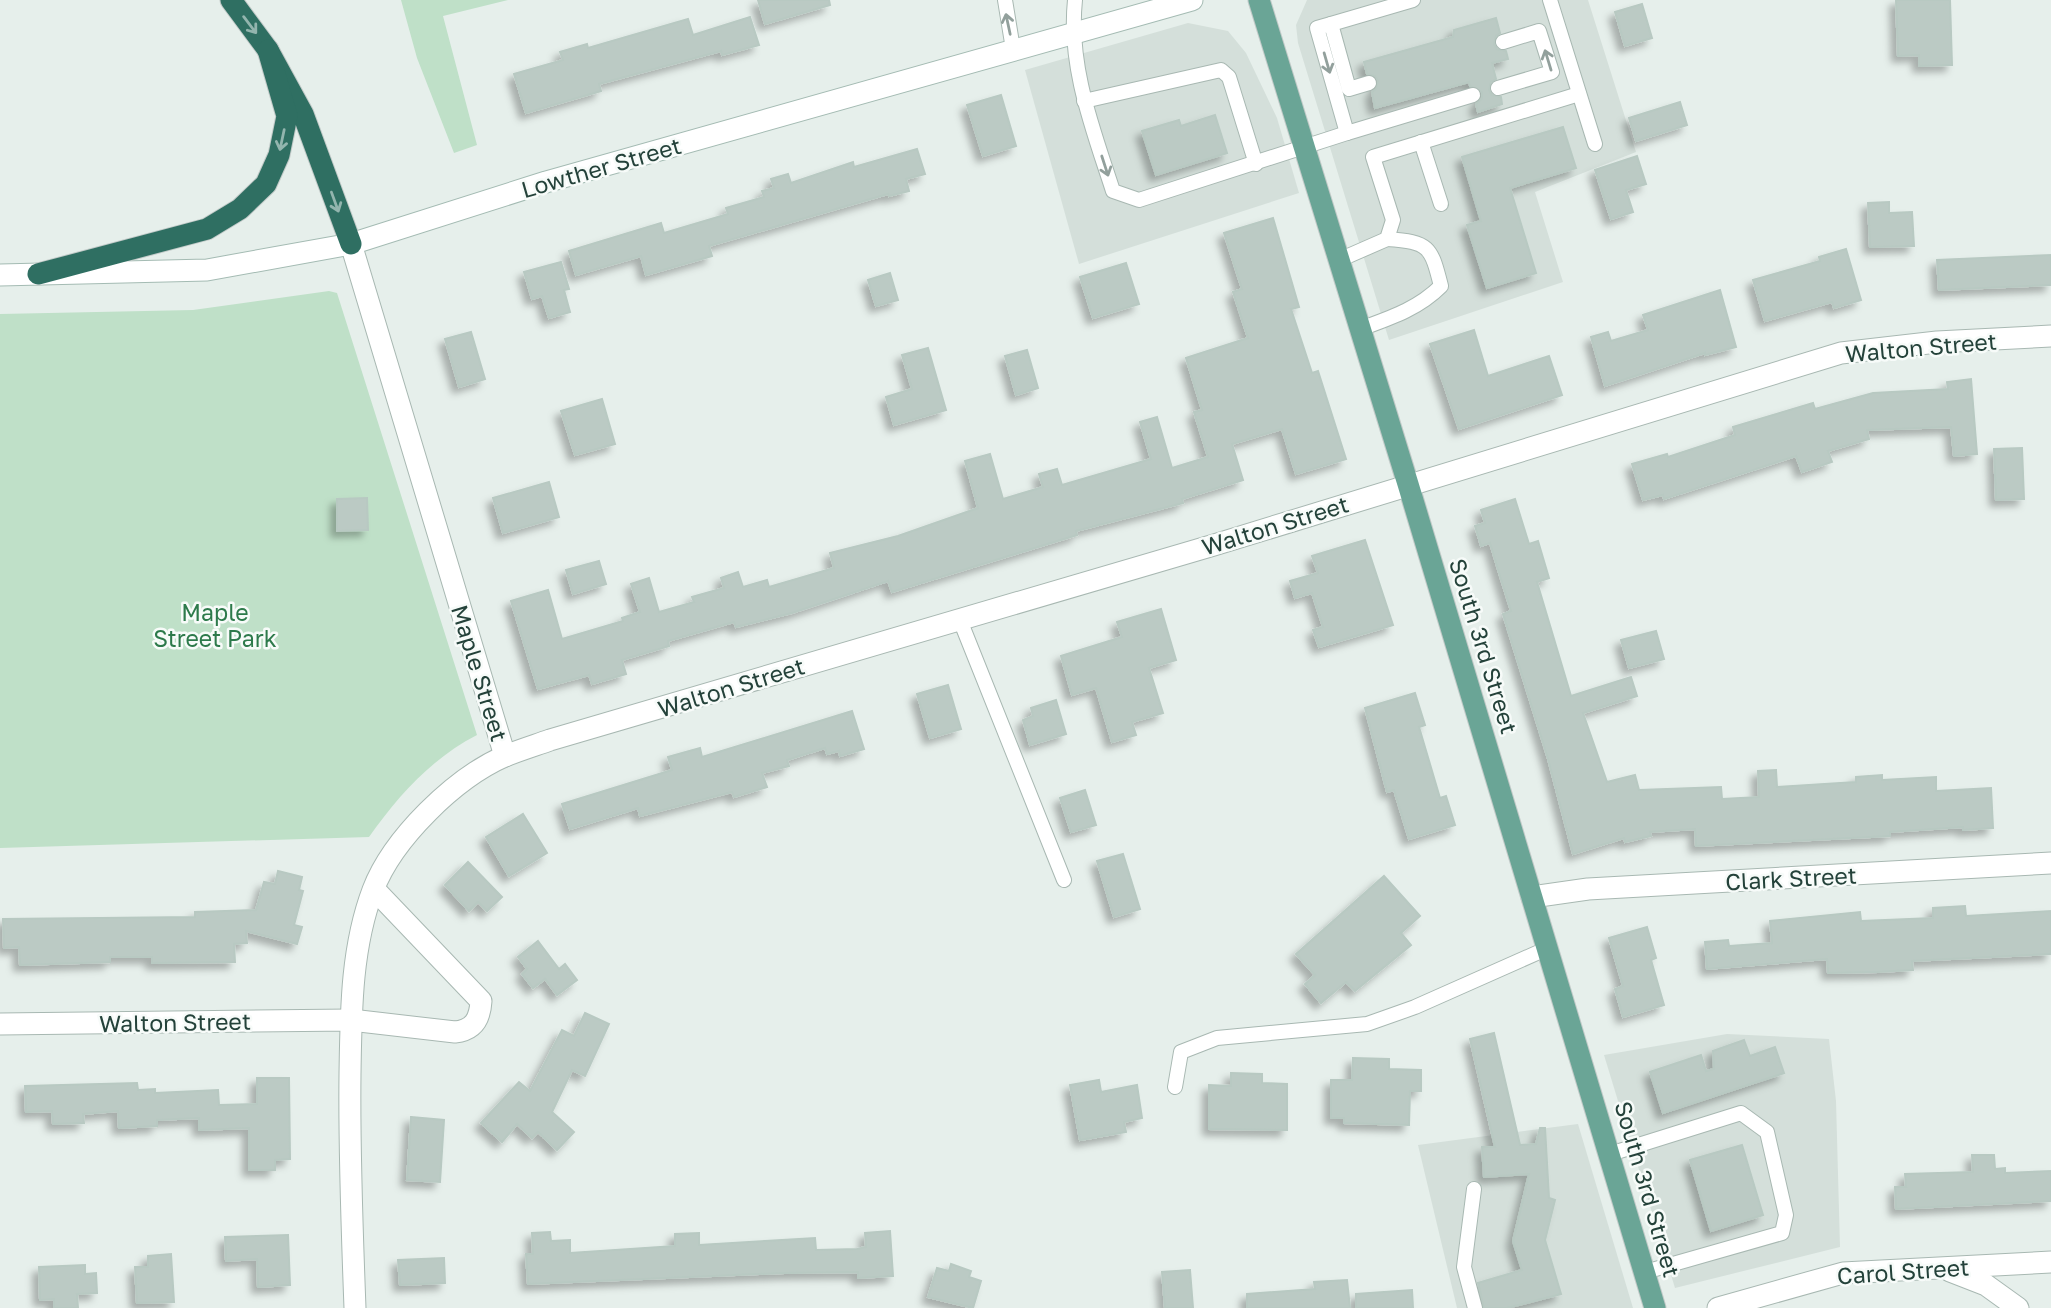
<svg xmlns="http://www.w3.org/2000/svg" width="2051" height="1308" viewBox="0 0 2051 1308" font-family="'Golos Text',sans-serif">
	<defs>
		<filter id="shadow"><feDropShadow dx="-6" dy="6" stdDeviation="3.5" flood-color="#0004"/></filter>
	</defs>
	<rect width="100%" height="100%" fill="#e6efeb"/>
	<g fill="#d4dfda">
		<polygon points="1307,0 1588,0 1636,152 1535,192 1563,282 1389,340 1298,43 1296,25"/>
		<polygon points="1188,23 1228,31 1246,53 1277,118 1299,193 1079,264 1025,70"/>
		<polygon points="1727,1034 1829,1039 1836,1101 1840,1247 1675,1288 1604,1055"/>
		<polygon points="1578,1124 1633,1308 1457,1308 1418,1145"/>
	</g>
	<g fill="#bfe0c8">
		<polygon points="401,0 508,0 443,16 477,145 454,153 417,58"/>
		<path d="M329,291L337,293L477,735C432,758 398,796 369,837L0,848V314L193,310Z"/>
	</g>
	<g fill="#bbcac4" stroke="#b8c9c2" stroke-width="2" filter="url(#shadow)">
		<polygon points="758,0 829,0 830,5 765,24"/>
		<polygon points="1896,0 1950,0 1952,65 1919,66 1919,55 1898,56"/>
		<polygon points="1642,4 1652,38 1625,46 1615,12"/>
		<polygon points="750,17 759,45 722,55 721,51 599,84 601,91 526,113 514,74 563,60 560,52 587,44 588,48 688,19 693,35"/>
		<polygon points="1496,18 1500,33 1496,36 1494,44 1497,49 1506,51 1508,59 1492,63 1496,79 1491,82 1489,90 1492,95 1501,97 1502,104 1478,112 1476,104 1482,98 1482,92 1470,86 1469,82 1375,108 1372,92 1376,89 1378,81 1375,76 1367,74 1364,62 1453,37 1454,30"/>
		<polygon points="1001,95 1016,146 983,156 967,105"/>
		<polygon points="1680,102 1687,125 1636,141 1629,118"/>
		<polygon points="1215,115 1227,153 1156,175 1142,131 1179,120 1181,126"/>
		<polygon points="1563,127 1576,168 1510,188 1536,273 1487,288 1467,225 1481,221 1462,157"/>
		<polygon points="917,149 925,174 906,179 909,191 889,196 888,194 709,246 712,256 646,275 641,256 576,275 569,251 661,223 664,233 728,214 726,208 764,197 762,191 774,188 771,179 788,174 791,183 853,162 854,167"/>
		<polygon points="1637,156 1646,184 1626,190 1633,212 1611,219 1595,170"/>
		<polygon points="1889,202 1889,213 1912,212 1914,246 1870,247 1868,203"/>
		<polygon points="1273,218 1299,307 1291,309 1312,373 1318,371 1346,459 1296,474 1282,429 1232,444 1243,480 1182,499 1183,503 1076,531 1077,535 892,592 888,581 792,613 736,627 734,622 668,641 669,646 622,660 626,674 592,684 589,675 538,689 511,601 548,590 562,639 623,621 622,618 640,612 631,584 649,578 659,612 694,602 692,597 724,588 721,578 738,572 743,587 767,580 769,587 834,568 830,553 898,536 978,508 965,461 990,454 1003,499 1043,487 1039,474 1057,469 1062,485 1151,459 1140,422 1157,417 1172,468 1208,457 1194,412 1202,410 1186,358 1248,338 1233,292 1242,289 1224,233"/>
		<polygon points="1846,249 1861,300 1834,308 1832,302 1765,321 1753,280 1820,261 1819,257"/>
		<polygon points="2051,255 2051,285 1939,290 1937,260"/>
		<polygon points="561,262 569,289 564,290 570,312 549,318 542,296 532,299 524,272"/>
		<polygon points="1126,263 1139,304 1093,318 1080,277"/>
		<polygon points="890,273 898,300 876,306 868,280"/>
		<polygon points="1720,290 1736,347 1705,355 1705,353 1605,386 1591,337 1608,332 1611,341 1648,330 1643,315"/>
		<polygon points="1474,330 1488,376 1549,356 1562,395 1459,429 1430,344"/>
		<polygon points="471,332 485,379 459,387 445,339"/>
		<polygon points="928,348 946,410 894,425 886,397 912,389 902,355"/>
		<polygon points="1027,350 1038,388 1016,395 1005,356"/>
		<polygon points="1971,379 1977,454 1954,456 1951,427 1867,430 1869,439 1828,451 1832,462 1802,472 1796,456 1664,499 1663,495 1643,500 1632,464 1667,454 1668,457 1735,435 1733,427 1813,403 1815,409 1873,393 1948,389 1947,382"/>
		<polygon points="602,399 615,444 575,455 561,411"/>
		<polygon points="2022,448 2024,499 1996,500 1994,449"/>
		<polygon points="549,482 559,517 503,533 493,498"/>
		<polygon points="367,498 368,530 337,531 337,499"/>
		<polygon points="1515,499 1529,544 1538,541 1549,578 1537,582 1571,696 1631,677 1637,696 1583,713 1607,782 1635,775 1639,790 1721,787 1722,799 1759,797 1758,771 1776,770 1777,787 1856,782 1856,777 1882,775 1882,780 1936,777 1936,791 1991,788 1993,828 1963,830 1963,827 1890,832 1890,836 1696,846 1695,829 1650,832 1651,836 1625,842 1624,838 1573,854 1548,759 1503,614 1511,611 1499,573 1490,543 1481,546 1475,526 1485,523 1481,510"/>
		<polygon points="1365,540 1393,625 1319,647 1313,630 1323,627 1312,593 1295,598 1290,581 1318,573 1312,556"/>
		<polygon points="599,561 606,584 573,594 566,570"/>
		<polygon points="1161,609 1176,660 1149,668 1163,713 1132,722 1136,735 1112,742 1096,688 1072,695 1061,656 1122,637 1117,622"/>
		<polygon points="1656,631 1664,659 1629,668 1621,640"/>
		<polygon points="948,685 961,729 930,738 917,694"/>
		<polygon points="1415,693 1425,725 1419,727 1440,798 1446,796 1455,825 1409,839 1394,790 1387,792 1365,708"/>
		<polygon points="1056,700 1066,734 1030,745 1023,720 1033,716 1031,708"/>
		<polygon points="852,711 864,749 840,756 839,751 827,754 825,748 787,760 789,766 762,773 767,787 734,797 732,792 640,816 638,808 570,829 562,804 672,770 668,757 700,748 702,757"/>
		<polygon points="1085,790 1096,825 1071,832 1060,798"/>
		<polygon points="523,814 547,853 509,876 486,837"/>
		<polygon points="1123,854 1140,909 1114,917 1097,861"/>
		<polygon points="468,862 502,897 487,911 478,902 469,911 445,885"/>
		<polygon points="278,871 302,877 299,890 303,891 294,925 302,927 297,944 246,931 247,943 234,944 235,962 152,963 152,957 110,957 110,962 20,965 19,947 4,948 3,919 195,917 195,912 256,910 264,882 275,884"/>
		<polygon points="1384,876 1420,916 1401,933 1411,945 1355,991 1346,982 1321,1003 1305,984 1315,975 1296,954"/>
		<polygon points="1965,906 1966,916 2051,911 2051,954 1912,961 1913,970 1877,972 1828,973 1827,959 1707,969 1705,942 1728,940 1729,946 1772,943 1770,921 1860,912 1861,921 1933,918 1933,908"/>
		<polygon points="1647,927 1656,958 1651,960 1664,1005 1623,1017 1615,989 1623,986 1609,938"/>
		<polygon points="538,941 559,969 565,964 577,980 557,995 545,979 533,988 522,974 527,969 518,957"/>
		<polygon points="585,1013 609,1024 585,1076 572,1070 552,1112 574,1132 557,1150 538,1132 532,1138 517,1124 502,1142 481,1123 519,1082 530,1091 562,1030 574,1036"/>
		<polygon points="1494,1033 1520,1145 1536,1144 1540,1128 1545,1128 1549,1198 1555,1200 1545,1240 1561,1294 1507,1308 1484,1308 1478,1283 1522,1270 1513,1241 1529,1174 1484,1177 1482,1147 1495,1147 1470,1039"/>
		<polygon points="1744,1040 1750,1056 1775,1047 1784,1073 1663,1113 1650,1072 1701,1055 1706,1071 1714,1069 1713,1051"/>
		<polygon points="1353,1058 1389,1059 1389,1069 1421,1070 1421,1091 1410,1091 1409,1125 1344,1123 1344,1118 1331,1118 1331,1080 1352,1080"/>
		<polygon points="1231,1073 1262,1074 1262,1083 1287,1084 1287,1130 1209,1129 1209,1085 1231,1086"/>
		<polygon points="257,1078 289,1078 290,1159 275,1160 275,1170 249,1170 249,1128 199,1130 199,1118 157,1120 157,1126 119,1128 118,1111 83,1114 84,1123 53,1124 52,1111 26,1112 25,1086 137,1083 138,1090 155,1089 155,1093 218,1090 219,1105 257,1104"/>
		<polygon points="1099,1080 1101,1092 1137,1085 1142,1118 1124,1122 1126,1132 1080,1140 1070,1085"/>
		<polygon points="411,1117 444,1120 440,1182 407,1180"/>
		<polygon points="1742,1145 1763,1215 1711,1231 1690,1160"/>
		<polygon points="1972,1155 1994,1155 1995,1169 2005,1168 2005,1173 2051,1171 2051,1201 1896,1209 1895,1187 1906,1187 1905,1174 1973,1172"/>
		<polygon points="890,1231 893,1276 858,1278 858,1272 784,1273 528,1284 526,1254 533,1254 532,1233 550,1232 551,1241 570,1240 570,1253 675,1246 675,1234 699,1233 699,1245 815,1238 816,1250 857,1249 866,1247 865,1233"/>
		<polygon points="288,1235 290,1285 258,1287 257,1259 226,1261 225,1237"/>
		<polygon points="171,1254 174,1302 137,1303 135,1267 148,1267 148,1256"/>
		<polygon points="444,1258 445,1283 400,1285 398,1260"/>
		<polygon points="951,1264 971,1271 969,1277 981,1281 973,1308 928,1297 937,1268 949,1271"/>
		<polygon points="85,1265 85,1274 96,1273 97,1293 77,1294 78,1308 54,1308 54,1299 40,1300 39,1267"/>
		<polygon points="1190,1270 1193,1308 1165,1308 1162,1272"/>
		<polygon points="1347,1280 1350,1308 1247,1308 1247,1294 1315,1289 1314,1282"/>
		<polygon points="1412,1290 1413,1308 1356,1308 1356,1294"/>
	</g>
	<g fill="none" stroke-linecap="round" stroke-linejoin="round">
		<defs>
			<g id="service">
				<polyline points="1005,0 1013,49"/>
				<path d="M1075,0C1068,66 1093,129 1113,191L1139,200L1347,133"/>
				<polyline points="1550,0 1595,144"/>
				<polyline points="1331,24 1413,0"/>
				<polyline points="1369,83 1349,89 1331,24 1317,28 1347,133 1473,95"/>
				<polyline points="1498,88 1552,72 1539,31 1503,42"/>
				<polyline points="1084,101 1221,70 1229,77 1256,164"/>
				<polyline points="1421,142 1441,204"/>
				<polyline points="1339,260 1387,239 1393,220 1373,157 1579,94"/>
				<path d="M1360,329C1390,318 1418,309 1441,286C1431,246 1429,242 1387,239"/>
				<polyline points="960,620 1064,880"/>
				<polyline points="1175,1087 1181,1052 1217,1038 1367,1024 1415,1007 1548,948"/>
				<polyline points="1610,1154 1741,1113 1767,1132 1786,1215 1782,1233 1645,1272"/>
				<polyline points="1474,1189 1464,1267 1475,1308"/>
			</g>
			<g id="minor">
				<polyline points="351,244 505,756"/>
				<polyline points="1532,897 1588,889 2051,863"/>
				<path d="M0,1024L351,1020L455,1032C474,1030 480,1019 481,1001L374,889"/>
				<polyline points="1950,1271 1986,1285 2018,1308"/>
				<path d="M355,1308C352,1230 349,1152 350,1074C351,1012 351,948 373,890C393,838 455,778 505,756C520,750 536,745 550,740L1214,545L1841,353L1937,342L2051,336"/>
				<polyline points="1718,1308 1843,1273 2051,1262"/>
			</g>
			<polyline id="secondary" points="0,275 207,270 351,244 546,182 1192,0"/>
			<polyline id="primary" points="1259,0 1408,484 1655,1308"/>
			<g id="motorway">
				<polyline points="231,0 268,50 303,114 351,244"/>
				<polyline points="38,274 207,229 240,209 266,184 279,155 287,116 268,50"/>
			</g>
		</defs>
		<use href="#service" stroke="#a8b8b2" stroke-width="16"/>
		<use href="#minor" stroke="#a8b8b2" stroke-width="23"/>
		<use href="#secondary" stroke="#a4bbb3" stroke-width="23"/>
		<use href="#primary" stroke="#c2cac8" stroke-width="23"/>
		<use href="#motorway" stroke="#c2cac8" stroke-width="23"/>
		<use href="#service" stroke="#fff" stroke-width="14"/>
		<use href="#minor" stroke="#fff" stroke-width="21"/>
		<use href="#secondary" stroke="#fff" stroke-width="21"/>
		<use href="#primary" stroke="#6aa596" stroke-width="21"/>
		<use href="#motorway" stroke="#2f6f62" stroke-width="21"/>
	</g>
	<defs><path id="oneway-shaft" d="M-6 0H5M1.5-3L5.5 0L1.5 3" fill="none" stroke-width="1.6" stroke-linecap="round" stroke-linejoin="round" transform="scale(1.75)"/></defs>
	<g stroke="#92a09c">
		<use href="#oneway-shaft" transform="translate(1008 24) rotate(-102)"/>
		<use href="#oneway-shaft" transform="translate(1548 60) rotate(-107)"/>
		<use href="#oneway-shaft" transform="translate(1327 63) rotate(74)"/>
		<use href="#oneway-shaft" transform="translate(1105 166) rotate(72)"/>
	</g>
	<g stroke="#93b5ae">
		<use href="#oneway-shaft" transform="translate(250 25) rotate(53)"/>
		<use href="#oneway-shaft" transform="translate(282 140) rotate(102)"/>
		<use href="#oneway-shaft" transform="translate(335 202) rotate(70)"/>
	</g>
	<g text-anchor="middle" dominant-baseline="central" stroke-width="5" stroke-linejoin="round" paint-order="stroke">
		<g font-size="23" fill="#24423a" stroke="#f7fbf9">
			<text transform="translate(601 167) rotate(-16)">Lowther Street</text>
			<text transform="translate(1921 347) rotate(-5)">Walton Street</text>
			<text transform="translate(1275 525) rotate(-17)">Walton Street</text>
			<text transform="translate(1484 646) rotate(73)">South 3rd Street</text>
			<text transform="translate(480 673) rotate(73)">Maple Street</text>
			<text transform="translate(731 687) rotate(-17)">Walton Street</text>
			<text transform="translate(1791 878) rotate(-3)">Clark Street</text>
			<text transform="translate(175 1022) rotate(-1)">Walton Street</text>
			<text transform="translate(1648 1189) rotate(74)">South 3rd Street</text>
			<text transform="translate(1903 1271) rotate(-4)">Carol Street</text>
		</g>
		<g font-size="23" fill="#2d7a4b" stroke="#f7fbf9">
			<text x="215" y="612">Maple<tspan x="215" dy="26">Street Park</tspan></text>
		</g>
	</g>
</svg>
